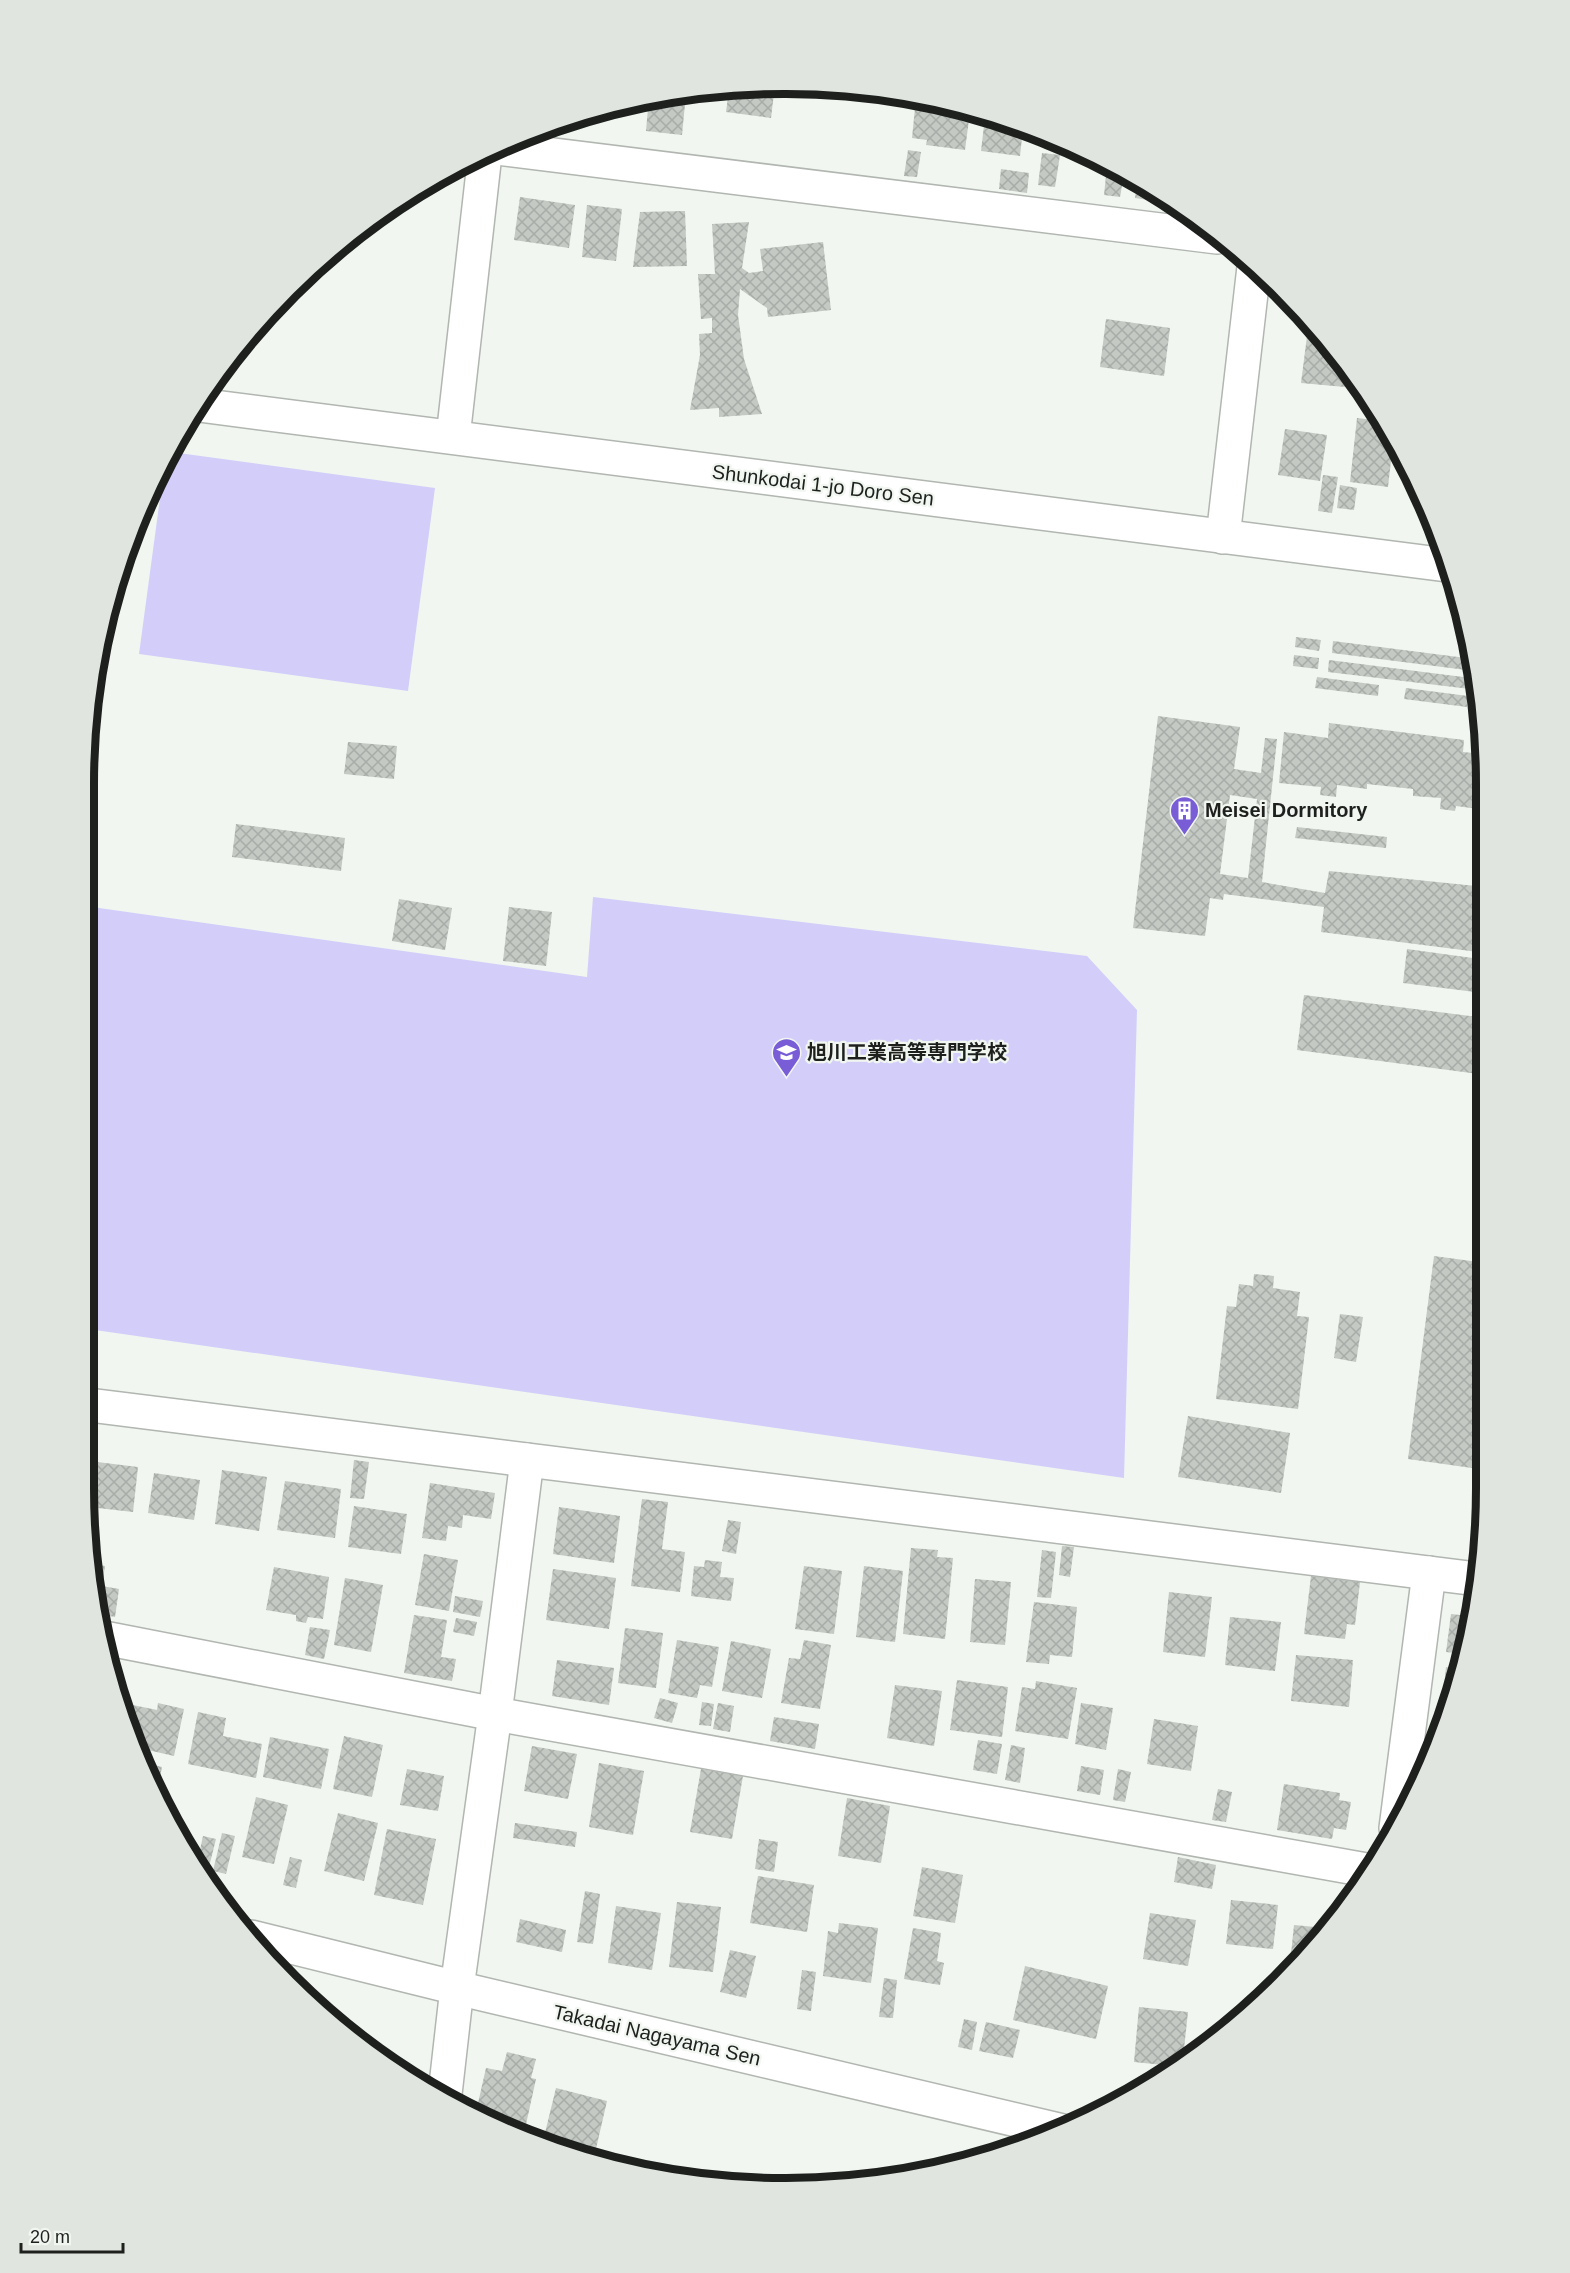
<svg xmlns="http://www.w3.org/2000/svg" width="1570" height="2273" viewBox="0 0 1570 2273" font-family="Helvetica,'Noto Sans JP',sans-serif">
	<defs>
		<pattern id="building-cross-hatch" width="8" height="8" patternUnits="userSpaceOnUse" patternTransform="scale(1.5)"><rect width="8" height="8" fill="#c4c9c4"/><path d="M0 0l8 8M0 8l8-8" fill="none" stroke="#a8aca8"/></pattern>
	</defs>
	<rect width="100%" height="100%" fill="#f1f6f1"/>
	<g fill="#d2cef9">
		<polygon points="171,452 435,488 408,691 139,654 165,461"/>
		<polygon points="593,897 1087,956 1137,1010 1124,1478 88,1329 85,906 587,977"/>
	</g>
	<g fill="url(#building-cross-hatch)" fill-rule="evenodd">
		<polygon points="775,85 771,118 726,112 729,90"/>
		<polygon points="686,94 682,135 646,131 649,97"/>
		<polygon points="916,98 929,100 970,112 965,150 926,145 927,140 912,138"/>
		<polygon points="985,117 1023,128 1020,156 981,151"/>
		<polygon points="1046,135 1053,137 1084,154 1044,149"/>
		<polygon points="908,150 921,152 917,177 904,176"/>
		<polygon points="1042,153 1060,155 1055,187 1038,185"/>
		<polygon points="1107,166 1124,175 1120,197 1104,195"/>
		<polygon points="1001,169 1029,173 1027,193 999,189"/>
		<polygon points="1137,182 1174,202 1176,204 1135,198"/>
		<polygon points="520,197 575,205 569,248 514,240"/>
		<polygon points="587,205 622,209 616,261 582,257"/>
		<polygon points="685,211 687,266 633,267 640,212"/>
		<polygon points="749,222 742,268 749,273 763,271 760,249 823,242 831,310 768,317 767,308 740,289 738,315 744,359 762,414 719,417 719,408 690,410 700,355 699,334 712,333 712,318 701,319 698,274 715,274 712,224"/>
		<polygon points="1106,319 1170,328 1164,376 1100,367"/>
		<polygon points="1307,336 1321,338 1346,369 1345,387 1301,383"/>
		<polygon points="1357,418 1382,421 1393,443 1388,487 1350,482"/>
		<polygon points="1285,429 1327,435 1320,481 1278,475"/>
		<polygon points="1323,475 1338,477 1332,513 1318,511"/>
		<polygon points="1340,485 1357,488 1354,510 1337,508"/>
		<polygon points="1296,637 1321,640 1319,651 1295,647"/>
		<polygon points="1333,641 1474,659 1474,671 1332,653"/>
		<polygon points="1294,655 1319,658 1318,669 1293,666"/>
		<polygon points="1329,660 1471,678 1470,689 1328,672"/>
		<polygon points="1317,677 1379,685 1378,696 1315,688"/>
		<polygon points="1406,688 1468,696 1467,707 1404,699"/>
		<path d="M1158,716L1240,727L1234,769L1261,773L1265,738L1277,739L1262,882L1325,893L1329,871L1486,887V953L1321,932L1324,907L1224,894L1223,900L1210,898L1205,936L1133,928ZM1230,795L1257,799L1248,878L1220,874Z"/>
		<polygon points="1329,723 1464,740 1463,752 1483,754 1486,810 1456,806 1455,811 1440,809 1441,798 1413,796 1413,789 1367,784 1367,789 1337,785 1336,797 1320,795 1321,787 1279,783 1284,732 1328,738"/>
		<polygon points="348,742 397,746 394,779 344,774"/>
		<polygon points="236,824 345,838 341,871 232,857"/>
		<polygon points="1297,827 1387,837 1386,848 1295,838"/>
		<polygon points="399,899 452,908 445,950 392,941"/>
		<polygon points="509,907 552,912 546,966 503,961"/>
		<polygon points="1407,949 1480,959 1480,968 1486,968 1486,985 1476,984 1475,992 1403,983"/>
		<polygon points="1304,995 1486,1018 1486,1075 1297,1050"/>
		<polygon points="1434,1256 1486,1263 1486,1470 1408,1459"/>
		<polygon points="1254,1274 1274,1276 1273,1288 1300,1292 1297,1316 1309,1317 1298,1409 1216,1399 1227,1306 1236,1307 1239,1284 1253,1286"/>
		<polygon points="1340,1314 1363,1317 1356,1362 1334,1358"/>
		<polygon points="1188,1416 1290,1433 1281,1493 1178,1477"/>
		<polygon points="354,1460 369,1462 364,1499 350,1498"/>
		<polygon points="89,1461 138,1467 133,1512 89,1507"/>
		<polygon points="222,1470 267,1477 259,1531 215,1524"/>
		<polygon points="154,1473 200,1480 194,1520 148,1513"/>
		<polygon points="285,1481 341,1489 335,1538 277,1530"/>
		<polygon points="430,1483 495,1493 491,1519 463,1515 462,1528 448,1526 446,1541 422,1538"/>
		<polygon points="642,1499 668,1502 662,1549 685,1552 680,1592 631,1586"/>
		<polygon points="354,1506 407,1514 401,1554 348,1547"/>
		<polygon points="559,1507 620,1516 614,1563 553,1554"/>
		<polygon points="728,1520 741,1522 736,1554 722,1551"/>
		<polygon points="1062,1546 1074,1547 1070,1577 1059,1575"/>
		<polygon points="911,1548 938,1550 937,1557 953,1558 945,1639 903,1634"/>
		<polygon points="1042,1550 1056,1552 1051,1598 1037,1597"/>
		<polygon points="424,1554 458,1560 449,1611 415,1605"/>
		<polygon points="705,1560 722,1562 720,1577 734,1578 731,1601 691,1596 694,1566 704,1567"/>
		<polygon points="90,1563 105,1566 102,1586 119,1589 115,1617 98,1614 90,1580"/>
		<polygon points="804,1566 842,1571 834,1634 795,1629"/>
		<polygon points="864,1566 903,1571 895,1642 856,1637"/>
		<polygon points="274,1567 329,1577 323,1619 308,1617 306,1623 296,1621 296,1615 266,1610"/>
		<polygon points="553,1569 616,1578 609,1629 546,1620"/>
		<polygon points="1311,1576 1360,1582 1355,1625 1347,1624 1345,1639 1304,1634"/>
		<polygon points="345,1578 383,1585 371,1652 334,1645"/>
		<polygon points="975,1579 1011,1582 1005,1645 970,1642"/>
		<polygon points="1169,1592 1212,1597 1205,1657 1163,1652"/>
		<polygon points="455,1596 483,1601 480,1617 453,1612"/>
		<polygon points="1034,1602 1077,1607 1072,1657 1050,1655 1049,1664 1026,1662"/>
		<polygon points="1451,1614 1469,1616 1463,1654 1446,1652"/>
		<polygon points="414,1615 447,1620 441,1657 456,1659 452,1681 404,1673"/>
		<polygon points="1230,1617 1281,1622 1275,1671 1225,1665"/>
		<polygon points="456,1618 477,1622 474,1636 453,1632"/>
		<polygon points="310,1627 330,1630 324,1659 305,1655"/>
		<polygon points="625,1628 663,1633 656,1688 618,1683"/>
		<polygon points="677,1640 719,1647 712,1687 700,1685 697,1698 668,1693"/>
		<polygon points="804,1640 831,1645 820,1709 781,1703 789,1658 800,1659"/>
		<polygon points="731,1641 771,1649 762,1698 722,1691"/>
		<polygon points="1296,1655 1353,1660 1349,1707 1291,1701"/>
		<polygon points="557,1660 614,1668 609,1705 552,1696"/>
		<polygon points="1446,1667 1458,1669 1448,1696 1443,1696"/>
		<polygon points="957,1680 1008,1687 1002,1737 950,1730"/>
		<polygon points="1036,1681 1077,1688 1068,1739 1015,1731 1022,1687 1035,1689"/>
		<polygon points="895,1685 942,1691 934,1746 887,1738"/>
		<polygon points="660,1698 678,1703 672,1723 654,1718"/>
		<polygon points="702,1702 714,1704 711,1726 699,1725"/>
		<polygon points="158,1703 184,1709 174,1756 139,1748 124,1720 128,1704 157,1710"/>
		<polygon points="718,1703 734,1706 730,1732 713,1729"/>
		<polygon points="1081,1703 1113,1708 1106,1750 1075,1744"/>
		<polygon points="198,1712 226,1718 223,1736 262,1744 256,1778 188,1764"/>
		<polygon points="774,1717 819,1724 815,1749 770,1741"/>
		<polygon points="1154,1719 1198,1726 1191,1771 1147,1764"/>
		<polygon points="344,1736 383,1745 372,1797 333,1789"/>
		<polygon points="270,1737 329,1749 321,1789 263,1777"/>
		<polygon points="978,1740 1002,1744 997,1774 973,1770"/>
		<polygon points="1011,1745 1025,1748 1020,1783 1005,1780"/>
		<polygon points="532,1746 577,1754 568,1799 524,1791"/>
		<polygon points="146,1763 162,1767 158,1787"/>
		<polygon points="599,1763 644,1771 633,1835 589,1827"/>
		<polygon points="1081,1766 1104,1770 1100,1795 1077,1791"/>
		<polygon points="407,1769 444,1776 438,1811 400,1805"/>
		<polygon points="701,1769 743,1776 732,1839 690,1832"/>
		<polygon points="1118,1769 1131,1772 1125,1802 1113,1800"/>
		<polygon points="1284,1784 1340,1793 1339,1800 1351,1802 1346,1830 1334,1828 1332,1839 1277,1830"/>
		<polygon points="1218,1789 1232,1792 1226,1822 1212,1820"/>
		<polygon points="256,1797 288,1805 274,1864 242,1857"/>
		<polygon points="847,1798 890,1806 881,1863 838,1856"/>
		<polygon points="338,1813 378,1823 364,1881 324,1871"/>
		<polygon points="515,1823 577,1832 575,1847 513,1838"/>
		<polygon points="387,1829 436,1839 423,1905 374,1895"/>
		<polygon points="222,1833 235,1836 226,1874 213,1871"/>
		<polygon points="203,1836 216,1839 209,1867 197,1864"/>
		<polygon points="759,1839 778,1842 774,1872 755,1869"/>
		<polygon points="290,1857 302,1860 296,1888 283,1885"/>
		<polygon points="1178,1857 1216,1865 1212,1889 1174,1882"/>
		<polygon points="922,1867 963,1875 955,1923 913,1916"/>
		<polygon points="758,1876 814,1885 807,1932 750,1923"/>
		<polygon points="585,1891 600,1894 593,1944 577,1942"/>
		<polygon points="1231,1900 1278,1905 1273,1949 1226,1944"/>
		<polygon points="677,1902 721,1907 713,1972 669,1967"/>
		<polygon points="616,1906 661,1913 652,1970 608,1963"/>
		<polygon points="1150,1913 1196,1920 1188,1966 1143,1959"/>
		<polygon points="520,1919 566,1930 562,1952 516,1942"/>
		<polygon points="839,1923 878,1928 871,1983 823,1976 828,1931 838,1933"/>
		<polygon points="1294,1925 1326,1928 1289,1973"/>
		<polygon points="913,1928 941,1933 937,1961 944,1963 940,1985 904,1979"/>
		<polygon points="730,1950 756,1956 746,1998 720,1992"/>
		<polygon points="1025,1966 1108,1986 1096,2039 1013,2020"/>
		<polygon points="802,1970 816,1972 811,2011 797,2009"/>
		<polygon points="884,1978 897,1980 893,2018 879,2017"/>
		<polygon points="1139,2007 1188,2012 1183,2058 1173,2066 1134,2062"/>
		<polygon points="964,2019 977,2022 972,2050 958,2047"/>
		<polygon points="986,2022 1020,2030 1013,2058 979,2051"/>
		<polygon points="507,2052 536,2059 531,2078 536,2079 523,2138 476,2112 486,2068 502,2071"/>
		<polygon points="556,2088 607,2101 595,2153 543,2141"/>
		<polygon points="710,2174 733,2180 732,2186 708,2182"/>
	</g>
	<g fill="none" stroke-linecap="round" stroke-linejoin="round">
		<defs>
			<g id="minor">
				<polyline points="497,148 1217,237"/>
				<polyline points="199,405 1447,565"/>
				<polyline points="453,437 485,154"/>
				<polyline points="1223,537 1254,267"/>
				<polyline points="89,1405 1477,1579"/>
				<polyline points="104,1638 495,1714 1372,1871"/>
				<polyline points="1396,1828 1429,1573"/>
				<polyline points="251,1937 457,1988 1063,2131"/>
				<polyline points="445,2094 457,1988 495,1714 527,1460"/>
			</g>
		</defs>
		<use href="#minor" stroke="#b1b6b1" stroke-width="36"/>
		<use href="#minor" stroke="#fff" stroke-width="33"/>
	</g>
	<defs>
		<symbol id="building-pin" viewBox="-11 -11 22 30"><path d="M0 17L-7.5 6A9.5 9.5 0 1 1 7.5 6Z" fill="#785dd7" stroke="#f1f6f1"/><path d="M-4-6H4V6H1V3H-1V6H-4ZM-2.5-4.3h1.7v1.8h-1.7ZM.8-4.3h1.7v1.8H.8ZM-2.5-1h1.7V.8h-1.7ZM.8-1h1.7V.8H.8Z" fill="#fff"/></symbol>
		<symbol id="school-pin" viewBox="-11 -11 22 30"><path d="M0 17L-7.5 6A9.5 9.5 0 1 1 7.5 6Z" fill="#785dd7" stroke="#f1f6f1"/><path d="M0-5L7-2L0 1L-7-2ZM-4 1L0 2.5L4 1V4Q0 6-4 4Z" fill="#fff"/></symbol>
	</defs>
	<g fill-rule="evenodd">
		<use href="#building-pin" x="1168" y="794" width="33" height="45"/>
		<use href="#school-pin" x="770" y="1036" width="33" height="45"/>
	</g>
	<g text-anchor="middle" dominant-baseline="central" stroke-width="4.5" stroke-linejoin="round" paint-order="stroke">
		<g font-size="20" fill="#1e201e" stroke="#f1f6f1">
			<text transform="translate(823 485) rotate(7)">Shunkodai 1-jo Doro Sen</text>
			<text transform="translate(657 2035) rotate(13)">Takadai Nagayama Sen</text>
		</g>
		<g font-size="20" font-weight="bold" fill="#1e201e" stroke="#f1f6f1" text-anchor="start">
			<text x="1205" y="810">Meisei Dormitory</text>
			<text x="807" y="1052">旭川工業高等専門学校</text>
		</g>
	</g>
	<path d="M0 0H1570V2273H0ZM784 94H786A690 690 0 0 1 1476 784V1488A690 690 0 0 1 786 2178H784A690 690 0 0 1 94 1488V784A690 690 0 0 1 784 94Z" fill="#e0e5e0" fill-rule="evenodd"/>
	<path fill="none" stroke="#1e201e" stroke-width="8" d="M784 94H786A690 690 0 0 1 1476 784V1488A690 690 0 0 1 786 2178H784A690 690 0 0 1 94 1488V784A690 690 0 0 1 784 94Z"/>
	<path d="M21 2243v9h102v-9" fill="none" stroke="#1e201e" stroke-width="3"/>
	<text x="30" y="2243" font-size="18" fill="#1e201e" stroke="#f1f6f1" stroke-width="4.5" paint-order="stroke">20 m</text>
</svg>
